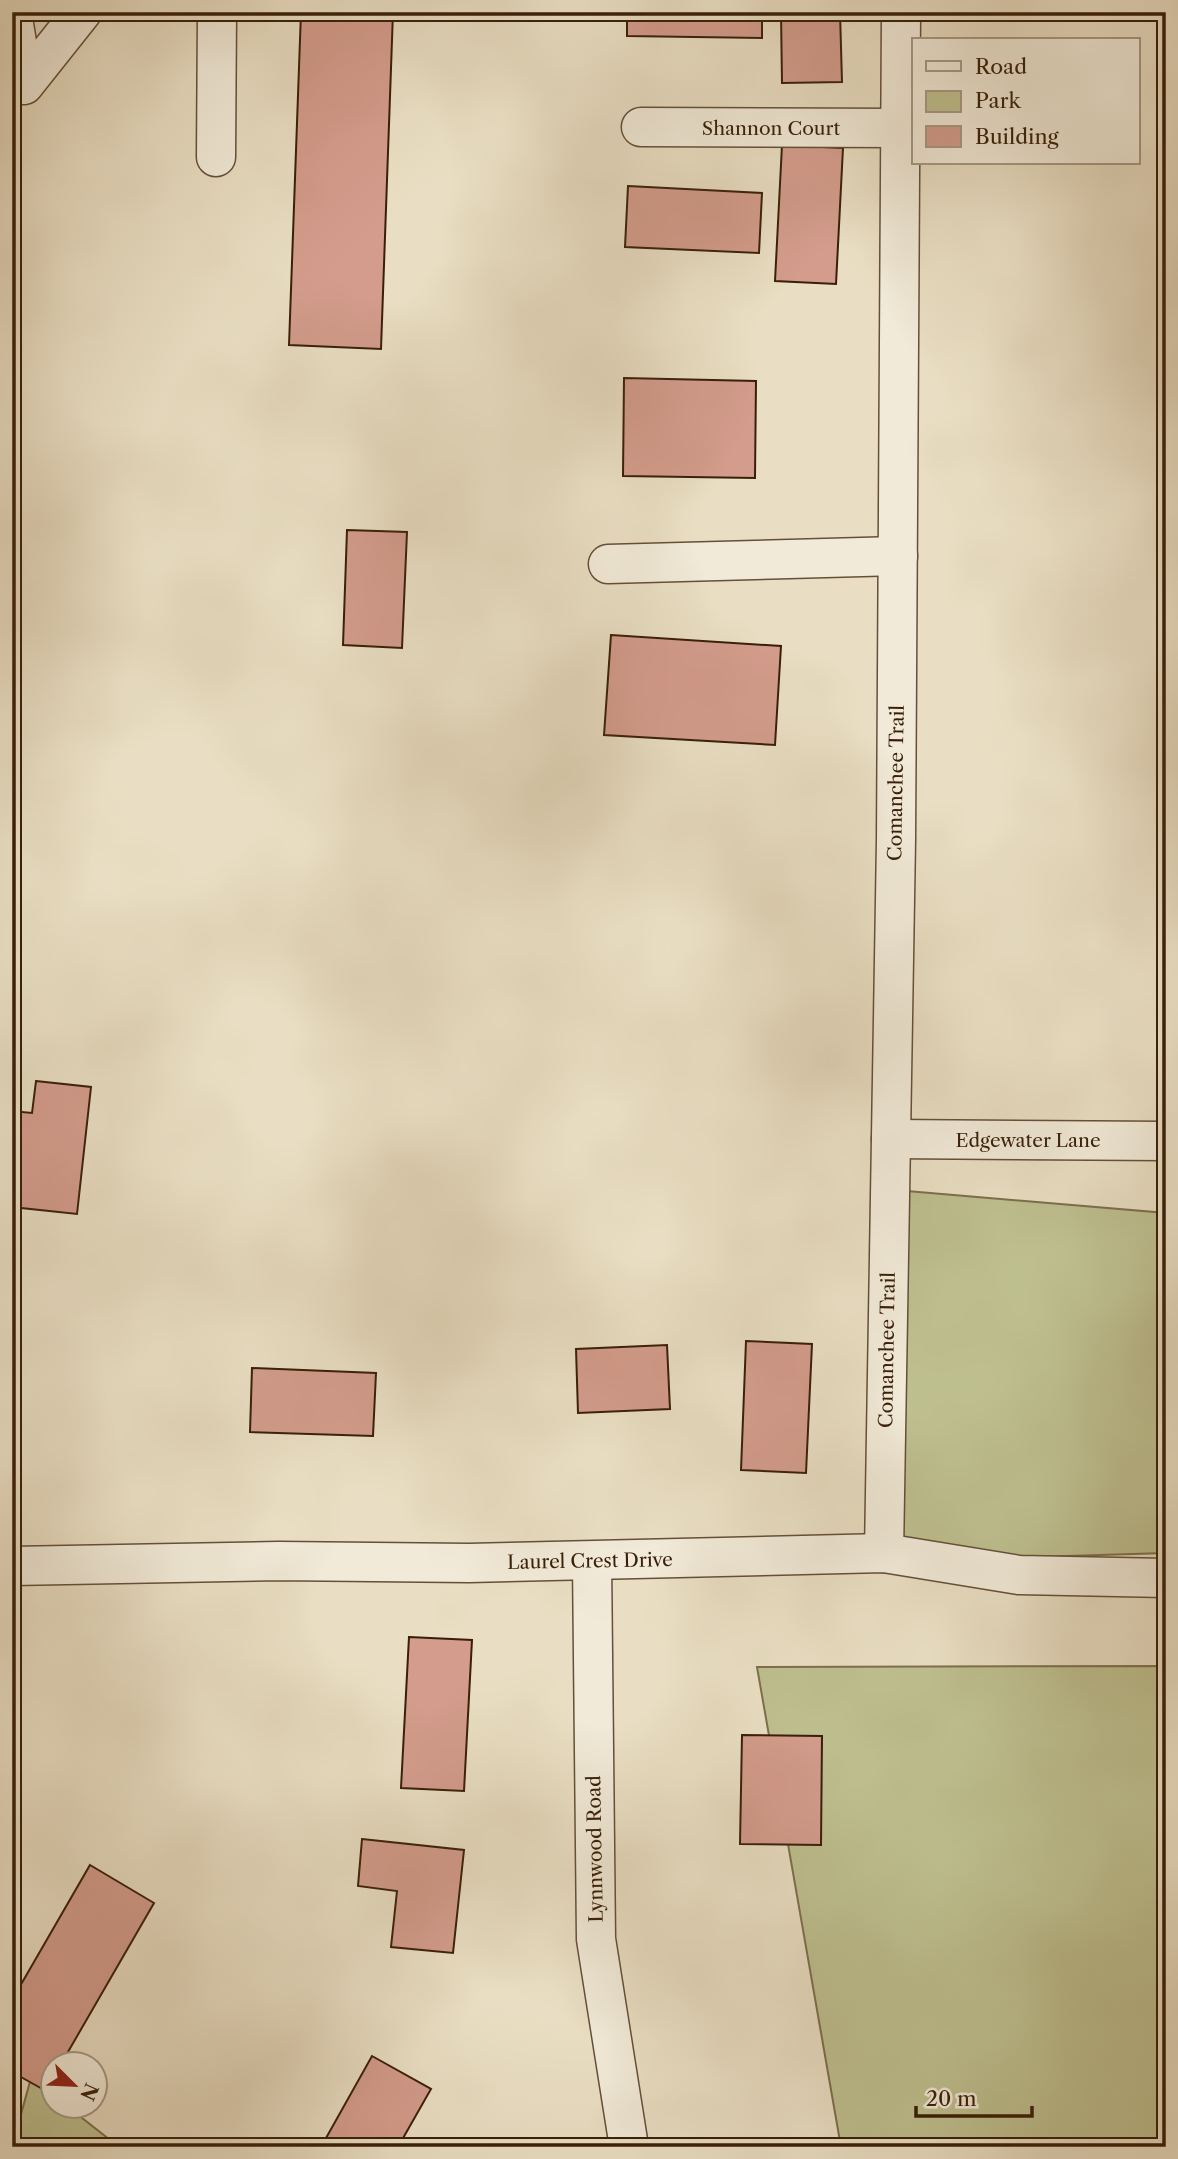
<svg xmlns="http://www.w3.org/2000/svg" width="1178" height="2159" viewBox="0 0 1178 2159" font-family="'Libre Caslon Text',serif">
	<rect width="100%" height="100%" fill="#e9dec3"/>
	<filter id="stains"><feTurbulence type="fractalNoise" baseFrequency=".00286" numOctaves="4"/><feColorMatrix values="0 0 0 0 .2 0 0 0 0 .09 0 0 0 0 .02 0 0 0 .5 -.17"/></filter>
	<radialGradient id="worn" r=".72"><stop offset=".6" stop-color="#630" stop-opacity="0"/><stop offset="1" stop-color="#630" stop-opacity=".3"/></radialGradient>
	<g fill="#bebf8f" stroke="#7c6f4c" stroke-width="2">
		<polygon points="895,1190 1166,1213 1166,1553 872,1562"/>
		<polygon points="1166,1666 1166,2147 841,2147 757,1667"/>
		<polygon points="31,2078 52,2095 52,2106 68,2107 119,2147 12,2147"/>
	</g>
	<g fill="#d39c8c" stroke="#391f09" stroke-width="2">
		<polygon points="301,12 393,12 381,349 289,345"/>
		<polygon points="627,12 762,12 762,38 627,36"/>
		<polygon points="781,12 840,12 842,82 782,83"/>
		<polygon points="782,145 843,148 836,284 775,281"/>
		<polygon points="628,186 762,193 759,253 625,247"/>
		<polygon points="624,378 756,381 755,478 623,476"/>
		<polygon points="347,530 407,532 402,648 343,645"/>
		<polygon points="611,635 781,646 775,745 604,735"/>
		<polygon points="36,1081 91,1087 77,1214 12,1207 12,1111 32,1113"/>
		<polygon points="746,1341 812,1344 806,1473 741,1470"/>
		<polygon points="667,1345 670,1409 578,1413 576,1349"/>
		<polygon points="252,1368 376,1373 373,1436 250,1432"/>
		<polygon points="409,1637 472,1640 464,1791 401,1788"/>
		<polygon points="742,1735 822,1736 821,1845 740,1844"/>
		<polygon points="362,1839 464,1850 453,1953 391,1947 397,1891 358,1886"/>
		<polygon points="90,1865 154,1903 61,2064 52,2064 52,2080 46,2091 12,2072 12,2000"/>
		<polygon points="372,2056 431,2089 398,2147 321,2147"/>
	</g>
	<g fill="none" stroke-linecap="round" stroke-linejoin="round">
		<defs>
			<g id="minor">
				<polyline points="12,12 24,85 82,12"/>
				<polyline points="641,127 901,128"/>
				<polyline points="216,157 217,12"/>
				<polyline points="608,564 898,556"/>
				<polyline points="891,1139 1166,1141"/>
				<polyline points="884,1553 896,840 901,12"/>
				<polyline points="592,1561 596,1939 629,2147"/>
				<polyline points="12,1566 278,1561 469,1563 884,1553 1019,1575 1166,1578"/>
			</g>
		</defs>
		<use href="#minor" stroke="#654f38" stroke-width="41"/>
		<use href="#minor" stroke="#f1ead8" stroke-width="38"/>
	</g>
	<g text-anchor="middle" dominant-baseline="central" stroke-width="7" stroke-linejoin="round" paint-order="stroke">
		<g font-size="19" fill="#391f09" stroke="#f1ead8">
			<text x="771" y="128">Shannon Court</text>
			<text transform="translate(896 783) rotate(-89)">Comanchee Trail</text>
			<text x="1028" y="1140">Edgewater Lane</text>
			<text transform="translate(887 1350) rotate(-89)">Comanchee Trail</text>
			<text transform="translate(590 1561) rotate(-1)">Laurel Crest Drive</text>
			<text transform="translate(595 1849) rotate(-91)">Lynnwood Road</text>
		</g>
	</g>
	<rect width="1178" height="2159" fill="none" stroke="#e9dec3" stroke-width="42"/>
	<rect x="14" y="14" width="1150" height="2131" fill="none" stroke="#391f09" stroke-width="3.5"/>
	<rect x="21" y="21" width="1136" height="2117" fill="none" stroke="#391f09" stroke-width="2"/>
	<rect x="912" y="38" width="228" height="126" fill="#f1ead8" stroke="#a79985" stroke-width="2"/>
	<rect x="926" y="61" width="35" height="10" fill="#f1ead8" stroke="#a79985" stroke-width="2"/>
	<text x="975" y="74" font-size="21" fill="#391f09">Road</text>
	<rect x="926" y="91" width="35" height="21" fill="#bebf8f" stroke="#a79985" stroke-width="2"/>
	<text x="975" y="108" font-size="21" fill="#391f09">Park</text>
	<rect x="926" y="126" width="35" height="21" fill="#d39c8c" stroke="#a79985" stroke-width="2"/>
	<text x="975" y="144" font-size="21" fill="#391f09">Building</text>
	<g transform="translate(74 2085) rotate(114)"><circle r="33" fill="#f1ead8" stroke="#a79985" stroke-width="2"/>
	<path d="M0-5L12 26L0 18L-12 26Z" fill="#8f2418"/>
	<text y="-10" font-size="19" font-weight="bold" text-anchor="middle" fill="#391f09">N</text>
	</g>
	<path d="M916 2106v10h116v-10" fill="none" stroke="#391f09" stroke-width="3.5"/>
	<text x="926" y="2106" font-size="21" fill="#391f09" stroke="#f1ead8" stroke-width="5" paint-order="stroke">20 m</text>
	<rect width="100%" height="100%" filter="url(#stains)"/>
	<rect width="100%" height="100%" fill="url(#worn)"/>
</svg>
